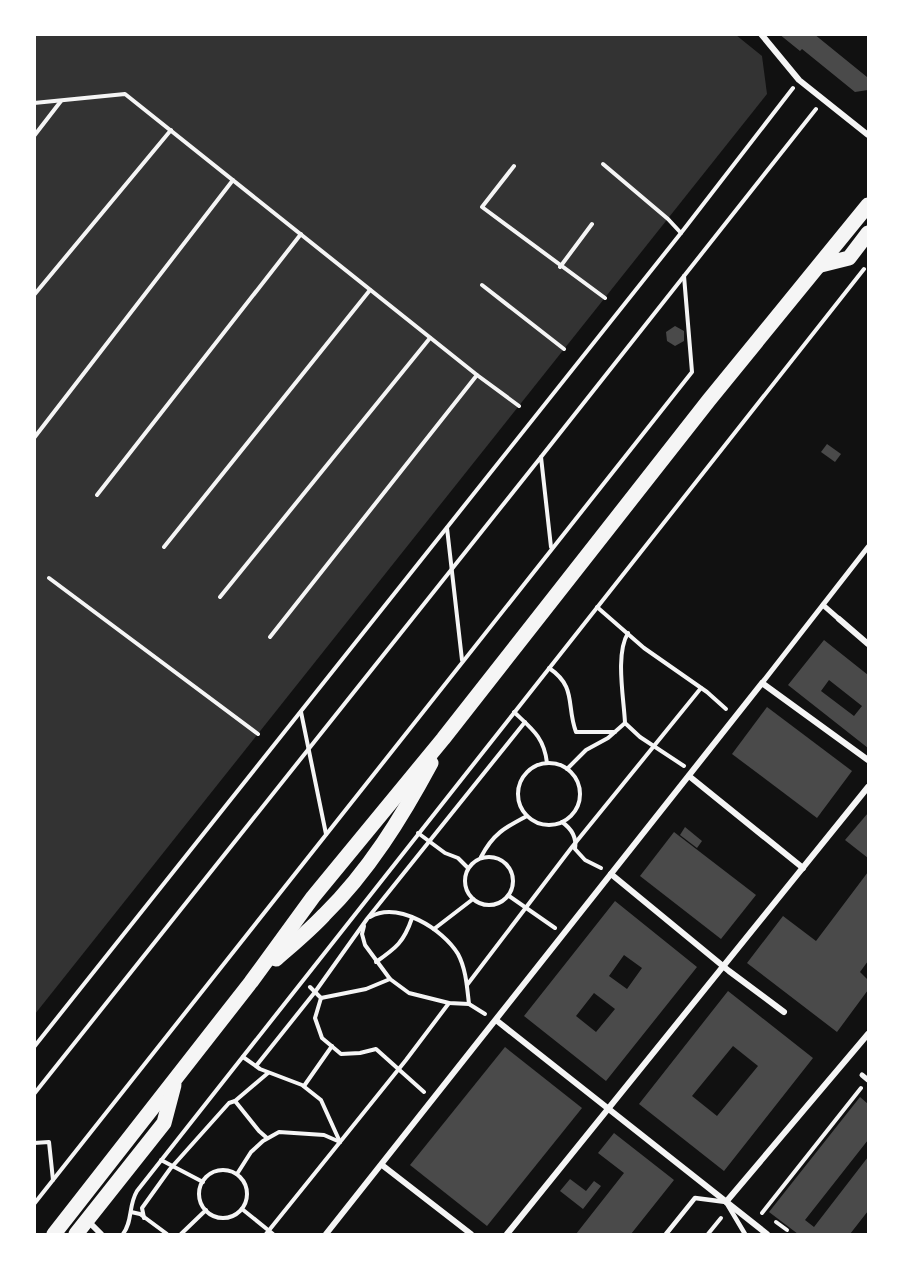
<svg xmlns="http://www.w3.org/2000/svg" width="903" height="1269" viewBox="0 0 903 1269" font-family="Commissioner,sans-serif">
	<rect width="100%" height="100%" fill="#111"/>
	<polygon fill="#333" points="35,35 736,35 762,56 767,94 35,1014"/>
	<g fill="#4a4a4a" fill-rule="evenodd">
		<polygon points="779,34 814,34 867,77 868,75 868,90 855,92 802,49 800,51"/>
		<polygon points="675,326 684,331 684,341 675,346 667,341 666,332"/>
		<polygon points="827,444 841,454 835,462 821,452"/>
		<path d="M824,640L868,675V748L788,685ZM829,680L862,706L854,716L821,691Z"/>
		<polygon points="767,707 852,771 817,818 732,754"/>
		<polygon points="868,813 868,858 845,840"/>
		<polygon points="685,827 702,841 697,848 680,835"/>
		<polygon points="674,832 756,895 721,939 640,876"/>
		<polygon points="868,872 868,961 860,972 868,980 868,990 837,1032 747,963 783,916 816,941"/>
		<path d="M615,901L697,967L606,1081L524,1016ZM624,955L642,968L627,989L609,976ZM594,993L615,1009L596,1032L576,1016Z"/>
		<path d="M728,991L813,1058L724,1171L639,1104ZM733,1046L758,1066L717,1116L692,1096Z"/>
		<polygon points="505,1047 582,1108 487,1226 410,1165"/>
		<polygon points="860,1097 868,1104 868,1140 805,1220 814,1227 868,1157 868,1211 850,1234 798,1234 769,1212"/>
		<polygon points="614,1133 674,1180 631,1234 576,1234 624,1173 598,1153"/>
		<polygon points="570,1179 586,1191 594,1181 601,1186 583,1209 560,1191"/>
	</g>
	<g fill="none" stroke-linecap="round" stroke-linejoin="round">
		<g stroke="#f5f5f5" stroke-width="4">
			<polyline points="34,103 125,94 477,375 519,406"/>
			<polyline points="34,136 61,101"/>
			<polyline points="603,164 668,219 681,233"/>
			<polyline points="514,166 482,207 605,298"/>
			<polyline points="560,267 592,224"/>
			<polyline points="482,285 564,349"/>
			<polyline points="34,295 171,130"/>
			<polyline points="34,438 233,180"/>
			<polyline points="541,457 816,109"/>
			<polyline points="97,495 301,234"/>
			<polyline points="447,528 462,660"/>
			<polyline points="164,547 370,290"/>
			<polyline points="49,578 258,734"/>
			<polyline points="220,597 430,338"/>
			<polyline points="597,607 644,648 707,692 726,709"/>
			<path d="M628,633C615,654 624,699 625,723L640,737L684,766"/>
			<polyline points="270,637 477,375"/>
			<path d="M549,668C577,687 566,705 576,732H615"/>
			<polyline points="301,712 326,834"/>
			<path d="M514,712C532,729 544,737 547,763"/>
			<circle cx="549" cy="794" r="31"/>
			<polyline points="567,769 586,750 608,738 625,723"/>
			<path d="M562,822C572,829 577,837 575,849L585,860L601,868"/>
			<polyline points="418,833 445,853 458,858 468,868"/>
			<circle cx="489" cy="881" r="24"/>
			<path d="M481,857C493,834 504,828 527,816"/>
			<polyline points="509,896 555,928"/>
			<path d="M370,917C398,901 443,929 458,954C466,969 467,987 469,1004"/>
			<polyline points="364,926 362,934 365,945 390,979 409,993 449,1003 469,1004 485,1014"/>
			<polyline points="434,929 473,899"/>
			<path d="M376,962C396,948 404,942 412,918"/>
			<polyline points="467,985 572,847 701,688"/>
			<polyline points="310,987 321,998 315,1018 322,1038 341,1054 360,1053 376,1049 424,1092"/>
			<polyline points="321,998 366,989 390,979"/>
			<polyline points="34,1047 681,233 793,88"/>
			<polyline points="243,1057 260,1069 302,1085 321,1100 340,1142"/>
			<polyline points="256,1066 315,992 367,919 525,722"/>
			<polyline points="304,1086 332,1046"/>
			<polyline points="34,1094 541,457 551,547"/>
			<polyline points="267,1138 259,1131 235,1101 268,1073"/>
			<polyline points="34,1143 49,1142 53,1180"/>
			<polyline points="161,1160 203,1182"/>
			<circle cx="223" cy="1194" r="24"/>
			<polyline points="237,1174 251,1152 263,1141 279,1132 324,1135 340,1142"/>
			<polyline points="34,1204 692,372 684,276"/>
			<polyline points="242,1209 273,1234"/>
			<polyline points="131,1212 140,1214 167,1234"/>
			<polyline points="762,1213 861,1088"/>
			<polyline points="144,1218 142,1208 170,1169 229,1103 235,1101"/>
			<polyline points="776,1222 787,1230"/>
			<path d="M123,1234C133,1221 128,1206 137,1191L864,269"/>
			<polyline points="181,1234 206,1210"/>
			<polyline points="266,1234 406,1060 449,1003"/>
			<polyline points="708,1234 721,1218"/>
		</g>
		<polyline stroke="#f5f5f5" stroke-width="4.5" points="666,1234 695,1198 726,1202 745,1234"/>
		<g stroke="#f5f5f5" stroke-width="5">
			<polyline points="823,605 839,619"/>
			<polyline points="762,683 868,547"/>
			<polyline points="862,1075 868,1080"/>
		</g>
		<g stroke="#f5f5f5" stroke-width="6">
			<polyline points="761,34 799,80 868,135"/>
			<polyline points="839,619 868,644"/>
			<polyline points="689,776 803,868"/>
			<polyline points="611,874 729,971 784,1012"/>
			<polyline points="496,1020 767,1234"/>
			<polyline points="382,1165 471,1234"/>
			<polyline points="726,1202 868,1034"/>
			<polyline points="88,1221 101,1234"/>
			<polyline points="326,1234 762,683 868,760"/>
			<polyline points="507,1234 868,787"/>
		</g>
		<g stroke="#f5f5f5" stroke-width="15">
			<polyline points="821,265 849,258 868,233"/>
			<path d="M276,959C292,945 309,931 324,915C368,872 402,817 431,763"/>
			<polyline points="54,1234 251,982 313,897 443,739 709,400 868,205"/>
			<polyline points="76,1234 164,1123 174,1085"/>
		</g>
	</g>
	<rect width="903" height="1269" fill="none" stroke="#ffffff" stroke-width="72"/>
</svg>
